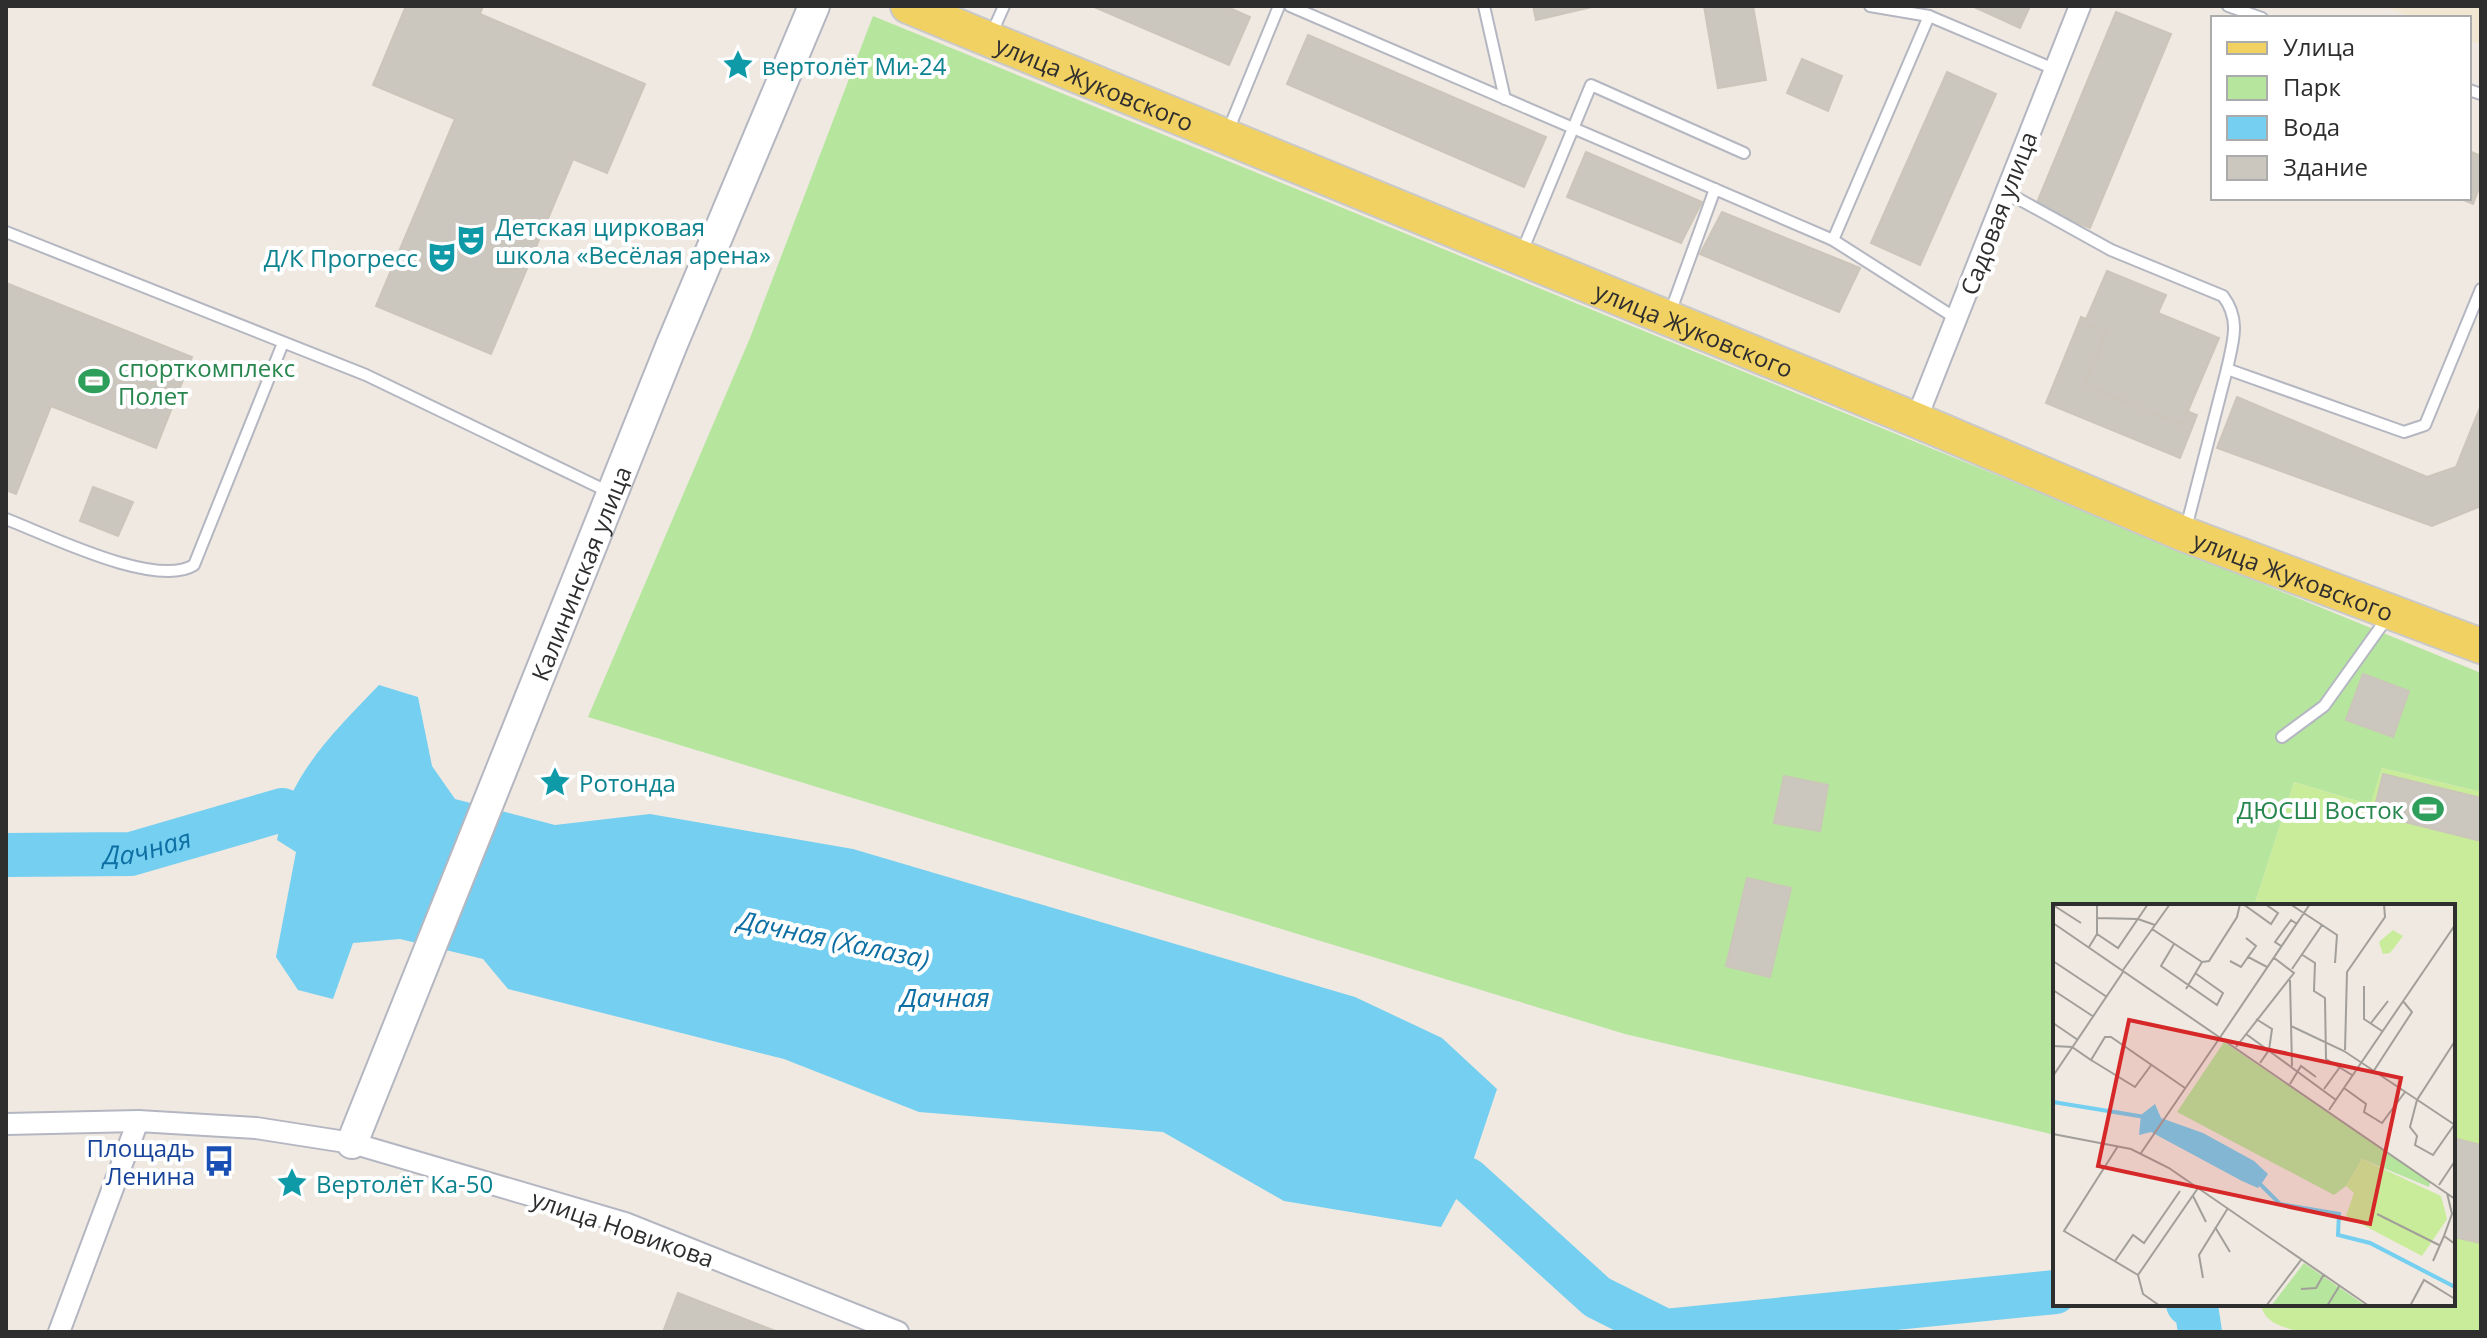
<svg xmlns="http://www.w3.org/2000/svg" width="2487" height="1338" viewBox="0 0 2487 1338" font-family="'Open Sans',sans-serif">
	<rect width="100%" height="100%" fill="#efe9e1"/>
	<polygon fill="#f0e6d1" points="2384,6 2481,6 2481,45 2469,40 2469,18 2414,18"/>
	<polygon fill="#b6e59e" points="873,16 2481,673 2481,792 2382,768 2371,805 2294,782 2254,906 2055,906 2055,1135 1625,1034 588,717 750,338"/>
	<path fill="#c9ec9a" d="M2382,768L2481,792V1332H2301C2284,1327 2264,1324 2261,1304H2453V906H2254L2294,782L2370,805Z"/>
	<path fill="#75cff0" d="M379,685L418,697L432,766L455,799L555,825L650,814L853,849L1355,997L1442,1038L1497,1089L1467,1179L1441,1227L1284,1201L1163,1132L919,1112L784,1059L508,989L483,959L400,939L353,943L333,999L298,990L276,957L296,852L277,840C288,775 335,731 379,685Z"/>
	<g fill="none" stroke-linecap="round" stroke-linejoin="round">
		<g stroke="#75cff0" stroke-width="44">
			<path id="s1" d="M6,855L131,854L282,810L339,831"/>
			<polyline points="1410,1168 1467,1179 1597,1297 1665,1331 2055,1292"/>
			<polyline points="2188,1304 2196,1306 2200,1332"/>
		</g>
	</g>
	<g fill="#cbc7bf" stroke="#cbc5ba" stroke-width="2">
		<polygon points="406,6 483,6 480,14 645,84 607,173 573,159 491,354 376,306 455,119 373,85"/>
		<polygon points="1092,6 1225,6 1250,17 1229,65"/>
		<polygon points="1533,6 1596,6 1536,20"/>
		<polygon points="1704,6 1753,6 1766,80 1718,88"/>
		<polygon points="1972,6 2030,6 2020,28"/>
		<polygon points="2116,12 2171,34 2090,228 2036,205"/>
		<polygon points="1308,35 1546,137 1524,187 1287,84"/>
		<polygon points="1802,59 1842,76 1828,111 1787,93"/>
		<polygon points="1947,72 1996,94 1920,265 1871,243"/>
		<polygon points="2469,151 2481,156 2481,183 2473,204 2459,198 2469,198"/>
		<polygon points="1586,152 1702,202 1681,243 1567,197"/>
		<polygon points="1722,212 1860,268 1839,312 1700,254"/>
		<polygon points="2107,271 2166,295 2158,313 2219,338 2182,425 2084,385 2106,333 2084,324"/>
		<polygon points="6,283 192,357 156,448 51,406 16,494 6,490"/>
		<polygon points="2081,317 2086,319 2084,324 2106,333 2084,385 2182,425 2187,411 2197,415 2180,458 2046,403"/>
		<polygon points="2237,397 2427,477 2456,467 2481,405 2481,506 2432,526 2217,448"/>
		<polygon points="93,487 133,502 118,536 80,521"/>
		<polygon points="2363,674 2409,691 2393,737 2346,720"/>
		<polygon points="2383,774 2481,798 2481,841 2373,814"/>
		<polygon points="1784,776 1828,785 1820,831 1774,823"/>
		<polygon points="1747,878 1791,888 1770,977 1726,966"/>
		<polygon points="2453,1138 2481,1145 2481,1243 2453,1237"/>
		<polygon points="678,1293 778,1332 663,1332"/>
	</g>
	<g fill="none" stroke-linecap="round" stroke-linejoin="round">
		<defs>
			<g id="lane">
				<polyline points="1290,6 1833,240 1957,319"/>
				<polyline points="1484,6 1505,99"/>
				<polyline points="1870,6 1929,16 2054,69"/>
				<polyline points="2228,6 2262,18"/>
				<polyline points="991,35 1004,6"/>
				<polyline points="2469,90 2481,94"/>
				<polyline points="1228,131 1279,6"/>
				<path d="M2006,192L2111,250L2223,296C2241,320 2233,341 2227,369L2404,432L2425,425L2481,289"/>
				<polyline points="6,232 366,375 611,493"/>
				<polyline points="1833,240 1929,16"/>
				<polyline points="1521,254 1591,85 1744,153"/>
				<polyline points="1670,313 1715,189"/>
				<path d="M6,519C48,535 156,589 194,565L283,343"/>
				<polyline points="2186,528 2227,369"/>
				<polyline points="2282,737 2324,706 2387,618"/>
			</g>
			<g id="street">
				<polyline points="1916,420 2080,6"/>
				<polyline points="6,1124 138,1121 256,1128 352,1143 625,1223 898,1332"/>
				<polyline points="59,1332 138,1121"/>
			</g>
			<g id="secondary">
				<path id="s2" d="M352,1143L672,344L814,6"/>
			</g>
			<g id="primary">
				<path id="s3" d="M908,6L1916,420L2184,534L2481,646"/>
			</g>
		</defs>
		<use href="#lane" stroke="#b4b7c1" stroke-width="14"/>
		<use href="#street" stroke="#b4b7c1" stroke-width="24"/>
		<use href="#secondary" stroke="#b4b7c1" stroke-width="34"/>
		<use href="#primary" stroke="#c9c9c9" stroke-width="38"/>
		<use href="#lane" stroke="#fff" stroke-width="10"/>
		<use href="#street" stroke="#fff" stroke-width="20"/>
		<use href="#secondary" stroke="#fff" stroke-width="30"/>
		<use href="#primary" stroke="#f2d163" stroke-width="34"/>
	</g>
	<defs>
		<symbol id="sight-bare" viewBox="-9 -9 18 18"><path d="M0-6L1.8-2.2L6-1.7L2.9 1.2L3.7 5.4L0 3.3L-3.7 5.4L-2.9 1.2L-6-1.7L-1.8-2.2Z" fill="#0f9aa8" stroke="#fff" stroke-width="2.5" paint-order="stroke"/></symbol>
		<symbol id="theatre-bare" viewBox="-9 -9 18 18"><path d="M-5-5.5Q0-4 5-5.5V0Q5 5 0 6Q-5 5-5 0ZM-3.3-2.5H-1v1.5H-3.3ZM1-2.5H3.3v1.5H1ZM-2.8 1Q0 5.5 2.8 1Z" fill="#0f9aa8" stroke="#fff" stroke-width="2.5" paint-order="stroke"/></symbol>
		<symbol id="stadium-bare" viewBox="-9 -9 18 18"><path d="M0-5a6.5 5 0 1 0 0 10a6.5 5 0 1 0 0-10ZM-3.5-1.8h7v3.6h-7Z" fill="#2e9e5b" stroke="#fff" stroke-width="2.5" paint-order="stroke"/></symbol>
		<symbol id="bus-bare" viewBox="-9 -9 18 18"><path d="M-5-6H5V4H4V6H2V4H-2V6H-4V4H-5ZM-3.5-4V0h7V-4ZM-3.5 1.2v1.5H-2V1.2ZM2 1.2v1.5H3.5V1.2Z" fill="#1a4fb4" stroke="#fff" stroke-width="2.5" paint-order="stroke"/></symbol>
	</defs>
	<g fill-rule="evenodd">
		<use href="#sight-bare" x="716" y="43" width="44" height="44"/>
		<use href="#theatre-bare" x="449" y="218" width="44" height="44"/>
		<use href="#theatre-bare" x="420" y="235" width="44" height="44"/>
		<use href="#stadium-bare" x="72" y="359" width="44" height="44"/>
		<use href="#sight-bare" x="533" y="760" width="44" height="44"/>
		<use href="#stadium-bare" x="2406" y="787" width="44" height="44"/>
		<use href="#bus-bare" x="197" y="1139" width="44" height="44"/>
		<use href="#sight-bare" x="270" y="1161" width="44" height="44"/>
	</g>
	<g text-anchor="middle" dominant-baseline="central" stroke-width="8" stroke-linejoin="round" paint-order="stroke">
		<g font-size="24" fill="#0d838f" stroke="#fff" text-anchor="start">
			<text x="762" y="65">вертолёт Ми-24</text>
			<text x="495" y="226">Детская цирковая<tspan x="495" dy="28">школа «Весёлая арена»</tspan></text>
			<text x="418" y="257" text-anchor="end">Д/К Прогресс</text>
			<text x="579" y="782">Ротонда</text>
			<text x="316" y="1183">Вертолёт Ка-50</text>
		</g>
		<g font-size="24" fill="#2e2e2e" stroke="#fff">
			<text stroke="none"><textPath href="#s3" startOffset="202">улица Жуковского</textPath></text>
			<text transform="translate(1998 213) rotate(-69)">Садовая улица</text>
			<text stroke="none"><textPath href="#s3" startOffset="850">улица Жуковского</textPath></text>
			<text stroke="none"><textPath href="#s2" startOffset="614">Калининская улица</textPath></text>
			<text stroke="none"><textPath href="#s3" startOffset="1498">улица Жуковского</textPath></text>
			<text transform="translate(623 1228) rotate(19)">улица Новикова</text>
		</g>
		<g font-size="24" fill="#27864d" stroke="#fff" text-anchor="start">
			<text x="118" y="367">спорткомплекс<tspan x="118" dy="28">Полет</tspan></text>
			<text x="2404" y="809" text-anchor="end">ДЮСШ Восток</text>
		</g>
		<g font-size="24" fill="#164399" stroke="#fff" text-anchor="end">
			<text x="195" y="1147">Площадь<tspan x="195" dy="28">Ленина</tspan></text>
		</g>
		<g font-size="26" font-style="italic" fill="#0d6fa3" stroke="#fff">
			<text stroke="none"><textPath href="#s1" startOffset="142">Дачная</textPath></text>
			<text transform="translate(834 939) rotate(12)">Дачная (Халаза)</text>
			<text x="945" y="997">Дачная</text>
		</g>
	</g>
	<g transform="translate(2053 904)">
		<rect width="402" height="402" fill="#efe9e1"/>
		<path d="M171,138L377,278L376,283L309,255L293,282L281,291L124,208ZM251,359L313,402H218Z" fill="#b6e59e"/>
		<path d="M340,26L350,32L337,49L330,50L326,38ZM309,255L388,292L394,315L369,352L293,312L301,289L293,282Z" fill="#c9ec9a"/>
		<path d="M102,200L108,214L150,229L201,257L215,270L209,279L205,284L189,277L98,228L86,231L88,211Z" fill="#75cff0"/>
		<path fill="none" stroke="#75cff0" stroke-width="4" d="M0,198L92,213M203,276L227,300L286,310L285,331L317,339L402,383"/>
		<path fill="none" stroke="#a29e99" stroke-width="2" d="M44,0V14L85,15L102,21M190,0L218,20L225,9L212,0M237,0L269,21L239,65M0,1L28,19M0,19L402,295M269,21L284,31L282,59M99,25L149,58L156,57L184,13L187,0M44,30L65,44L95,0M193,34L203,42L195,53L214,63M121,40L108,62L164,101L170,89L142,69M228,42L222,38L238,16L244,20M36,43L44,30V14M248,50L262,59L261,87L272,94L273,155L299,171M0,57L54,93M177,57L188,63L195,53M70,66L117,0M237,76L239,162M311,82V115L329,127M133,85L149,58M0,86L41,113M203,115L219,125L216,146L207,159M0,119L25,136M318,119L335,97M238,122L291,147L402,221M193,130L283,196M168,132L257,0M0,142L19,143L38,156L52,133H58L132,184M183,143L241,69L220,53M292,146L294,68L332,13L331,0M38,156L82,183L99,160M320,168L359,108L350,97M0,172L70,68M237,180L248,162L263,173M291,184L313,200L311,208L329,219L352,188M271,185L287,163M276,206L402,21M401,221L380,251L362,241L364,232L357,223L364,196L402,137M0,230L78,245L116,264L316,402M65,242L11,327L85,371M88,249L168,132M386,281L402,257M394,289L399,310L391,332L402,340M140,292L153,318M324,310L386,341M162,323L177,348M62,357L80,331L91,339L127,287M380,357L391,332M85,371L145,284M85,371L90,390L107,402M150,374L146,351L175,304M248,385L263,384L271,370M213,402L248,356M274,402L287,381M357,402L371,376L402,395"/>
		<path fill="#d62828" fill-opacity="0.15" stroke="#d62828" stroke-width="4" d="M76,116L348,174L317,320L45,262Z"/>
		<rect width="402" height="402" fill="none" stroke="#2e2e2e" stroke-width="4"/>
	</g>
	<rect width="2487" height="1338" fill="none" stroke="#2e2e2e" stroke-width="16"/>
	<rect x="2211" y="16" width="260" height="184" fill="#ffffff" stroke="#ababab" stroke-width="2"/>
	<rect x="2227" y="42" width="40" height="12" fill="#f2d163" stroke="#ababab" stroke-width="2"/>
	<text x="2283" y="56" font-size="24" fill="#2e2e2e">Улица</text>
	<rect x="2227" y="76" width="40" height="24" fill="#b6e59e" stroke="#ababab" stroke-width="2"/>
	<text x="2283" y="96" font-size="24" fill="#2e2e2e">Парк</text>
	<rect x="2227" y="116" width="40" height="24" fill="#75cff0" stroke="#ababab" stroke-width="2"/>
	<text x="2283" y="136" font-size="24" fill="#2e2e2e">Вода</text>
	<rect x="2227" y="156" width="40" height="24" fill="#cbc7bf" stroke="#ababab" stroke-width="2"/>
	<text x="2283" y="176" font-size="24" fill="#2e2e2e">Здание</text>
</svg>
